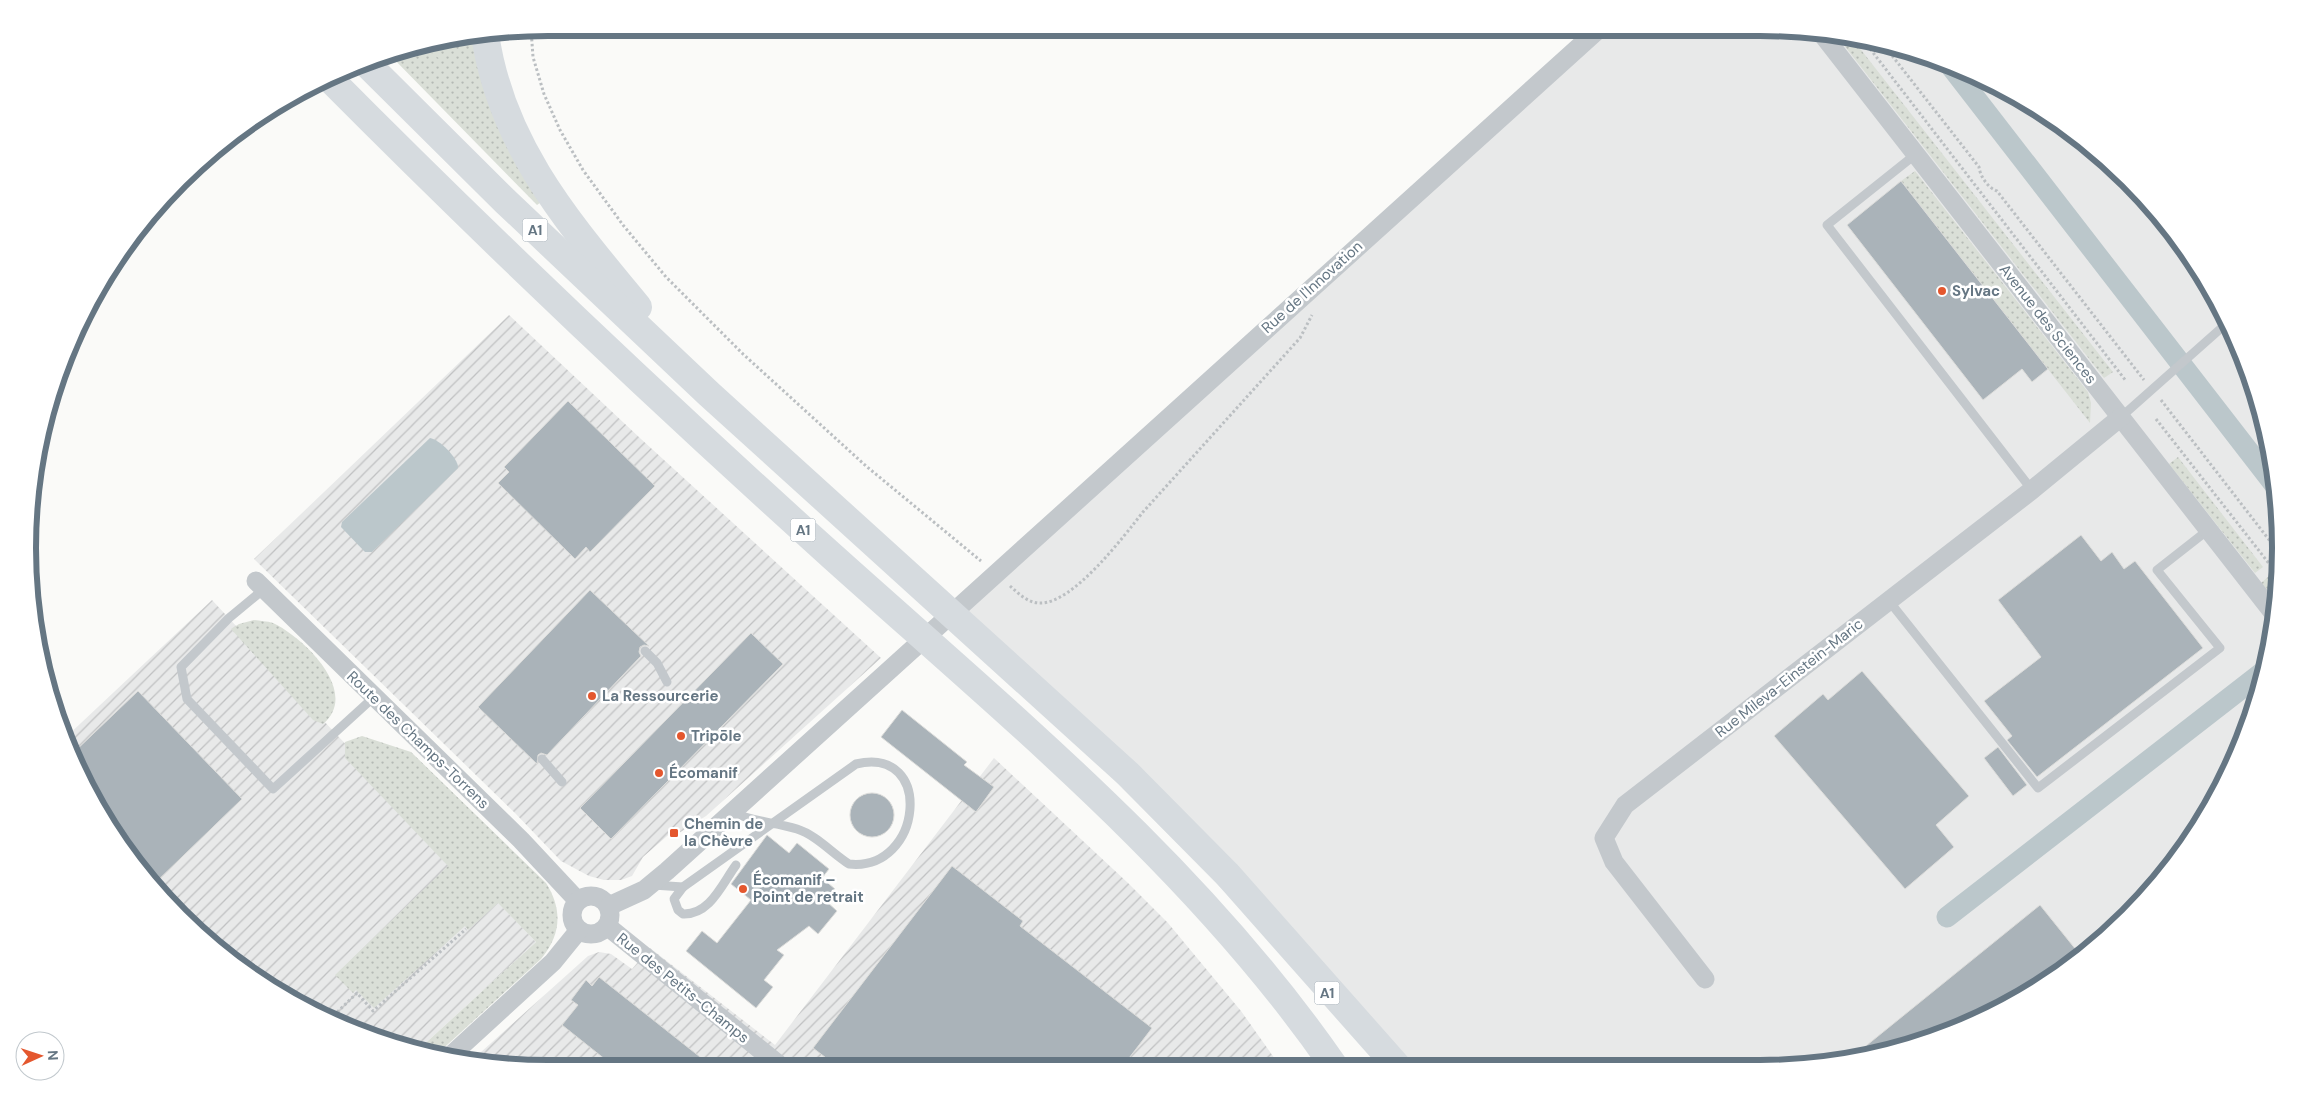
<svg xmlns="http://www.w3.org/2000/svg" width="2308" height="1096" viewBox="0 0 2308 1096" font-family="'DM Sans',sans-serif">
	<defs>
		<pattern id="industrial-furrows" width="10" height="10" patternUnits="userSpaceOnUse" patternTransform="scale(1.25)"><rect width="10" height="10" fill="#e8e9e9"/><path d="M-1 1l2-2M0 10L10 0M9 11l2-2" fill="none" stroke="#c0c1c2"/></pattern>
		<pattern id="grass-dots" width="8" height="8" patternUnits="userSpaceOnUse" patternTransform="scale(1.25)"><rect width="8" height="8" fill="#dadfd7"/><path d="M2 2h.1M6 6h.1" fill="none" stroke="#b4b9b4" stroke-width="1.8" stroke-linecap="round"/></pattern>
		<pattern id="forest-firs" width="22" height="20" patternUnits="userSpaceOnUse" patternTransform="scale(1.25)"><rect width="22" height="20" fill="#dadfd7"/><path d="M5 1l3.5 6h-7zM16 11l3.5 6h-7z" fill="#b4b9b4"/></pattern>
	</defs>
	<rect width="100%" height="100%" fill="#fafaf8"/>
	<polygon fill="#e8e9e9" points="1600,28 1760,28 1862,38 1959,67 2049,115 2128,180 2193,259 2241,349 2271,447 2280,548 2270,650 2241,747 2173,865 2077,961 1959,1029 1828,1064 1397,1066 950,614"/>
	<g fill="url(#industrial-furrows)">
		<polygon points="509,315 641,439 881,658 706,816 679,833 674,830 643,857 632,876 621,880 604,880 589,876 561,861 515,813 254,559"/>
		<polygon points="212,600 335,733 536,942 418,1050 349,1029 259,981 180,916 135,865 81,778 65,738"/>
		<polygon points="994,758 1128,883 1168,923 1241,1011 1280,1066 548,1068 471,1061 588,956 599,952 611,954 632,969 650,948 775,1045"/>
	</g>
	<g fill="url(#grass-dots)">
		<polygon points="478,34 544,200 537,205 388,53 447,37"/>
		<polygon points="1836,35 1851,37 2113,372 2104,378"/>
		<polygon points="1915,171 2088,392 2091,403 2090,423 1901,181"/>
		<polygon points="2178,457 2263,567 2255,573 2169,464"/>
		<polygon points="2269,576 2277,586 2275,601 2261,583"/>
		<path d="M254,620C260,621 267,621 273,623C303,637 361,692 323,724L313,720L231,629L239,624Z"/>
		<path d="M362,736L411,752L546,883C563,910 561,935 541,959L436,1055L418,1050L536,942L498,903L468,930L465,926L374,1008L356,990L353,993L335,975L448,866L345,758V742Z"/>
	</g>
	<polygon fill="url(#forest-firs)" points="439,40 440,59 420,45"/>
	<path fill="#bbc7cb" d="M430,438C439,439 459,459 458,468L372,552H365L341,527L342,522Z"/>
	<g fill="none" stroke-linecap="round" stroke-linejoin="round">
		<g stroke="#bbc7cb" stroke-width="21">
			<polyline points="1949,64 2274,484"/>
			<polyline points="1947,917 2264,671"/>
		</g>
	</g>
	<g fill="#aab3b9" stroke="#dcdcda">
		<polygon points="1901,181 2048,369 2032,382 2022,369 1983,400 1847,225"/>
		<polygon points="568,401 655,486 590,552 586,547 575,559 498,483 509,472 504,467"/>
		<polygon points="2081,535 2101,561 2112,552 2124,569 2135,561 2203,648 2037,777 2007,740 2012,736 1984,701 2041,657 1998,600"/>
		<polygon points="590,590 649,646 644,645 640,647 639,652 641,656 547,755 541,753 538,755 537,764 478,707"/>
		<polygon points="751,633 783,664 611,839 580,808"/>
		<polygon points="1862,671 1969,796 1936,825 1954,847 1905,889 1774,736 1823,694 1828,700"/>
		<polygon points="138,691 242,799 153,885 135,865 81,778 71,755"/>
		<polygon points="902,710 967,762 964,765 994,787 976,812 881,737"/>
		<polygon points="1998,747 2027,785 2013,796 1984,758"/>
		<circle cx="872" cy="815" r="22"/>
		<polygon points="767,835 789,853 797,843 829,869 822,878 835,889 826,901 837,911 818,934 809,926 777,950 784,955 764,980 773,987 756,1008 686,951 702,931 717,943 751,900 731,884"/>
		<polygon points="952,866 1023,921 1020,926 1152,1028 1123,1066 838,1067 813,1048"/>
		<polygon points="2040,905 2081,956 2077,961 1959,1029 1851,1058"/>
		<polygon points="599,977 714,1068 616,1068 562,1025 578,1005 571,1000 586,980 592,986"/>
	</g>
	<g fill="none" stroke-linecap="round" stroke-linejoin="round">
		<g stroke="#bbbfc2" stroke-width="3" stroke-dasharray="2.5 2.5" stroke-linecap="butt">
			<polyline points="531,29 533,57 544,94 560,130 583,170 623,225 666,277 743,354 866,466 981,561"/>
			<polyline points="1861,37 2126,381"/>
			<path d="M1883,44L1979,167C1980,176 1988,188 1997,191L2144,380"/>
			<polyline points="2161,400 2280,554"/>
			<polyline points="2156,419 2278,575"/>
			<path d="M1010,586C1019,594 1028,603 1040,603C1073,604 1124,536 1143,512L1300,338L1312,315"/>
			<polyline points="330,1019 357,993 373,1011 466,929"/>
		</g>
		<g stroke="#c3c8cc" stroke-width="9">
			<polyline points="1916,154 1827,225 2032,490"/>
			<polyline points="2121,417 2227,323"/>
			<polyline points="264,589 229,618 181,667 187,699 273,789 374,697"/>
			<polyline points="1889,601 2038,788 2220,648 2157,570 2208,530"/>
			<polyline points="645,651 657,663 667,682"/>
			<polyline points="542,759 562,782"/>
			<path d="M653,885L683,887L856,764C935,745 923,872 849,864C832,853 816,835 797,829C775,822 752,822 732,812"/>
			<path d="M683,887L674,899L678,910L683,914C710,915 722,884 736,865"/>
		</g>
		<g stroke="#c3c8cc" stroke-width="19">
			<polyline points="1822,34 2274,614"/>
			<polyline points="256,581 521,840 578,901"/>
			<circle cx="591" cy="915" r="19"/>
			<polyline points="609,906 644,890 667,871 1600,28"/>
			<polyline points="607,926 783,1068"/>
			<polyline points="1705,979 1614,862 1604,838 1625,805 2032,490 2121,417"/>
			<polyline points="447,1059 553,962 579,930"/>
		</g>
		<g stroke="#d6dbdf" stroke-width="28">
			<path d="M485,34C501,146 569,223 638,307"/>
			<polyline points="365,62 505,201 709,394 1128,774 1227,874 1397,1066"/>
			<path d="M329,78C493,243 661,402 833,557C1010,716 1198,869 1334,1066"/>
		</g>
	</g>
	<g fill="#e4572e" stroke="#fff" stroke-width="2">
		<circle cx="1942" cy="291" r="5"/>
		<circle cx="592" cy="696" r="5"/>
		<circle cx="681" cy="736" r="5"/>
		<circle cx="659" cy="773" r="5"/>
		<rect x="669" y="828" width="10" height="10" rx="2.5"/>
		<circle cx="743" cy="889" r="5"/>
	</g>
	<g text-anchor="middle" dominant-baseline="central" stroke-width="5" stroke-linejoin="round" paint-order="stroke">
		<g fill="#fff" stroke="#939fa8" stroke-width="1">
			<rect x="522.5" y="218.5" width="25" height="23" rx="4"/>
			<rect x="790.5" y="518.5" width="25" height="23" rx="4"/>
			<rect x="1314.5" y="981.5" width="25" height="23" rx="4"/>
		</g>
		<g font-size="14" font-weight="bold" fill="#657683">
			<text x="535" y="230">A1</text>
			<text x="803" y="530">A1</text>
			<text x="1327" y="993">A1</text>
		</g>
		<g font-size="15" fill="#657683" stroke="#fff">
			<text transform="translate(1312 287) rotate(-42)">Rue de l'Innovation</text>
			<text transform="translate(2048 324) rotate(52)">Avenue des Sciences</text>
			<text transform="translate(1789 678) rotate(-38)">Rue Mileva-Einstein-Maric</text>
			<text transform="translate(418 740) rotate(44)">Route des Champs-Torrens</text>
			<text transform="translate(683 988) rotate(39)">Rue des Petits-Champs</text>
		</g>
		<g font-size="15" font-weight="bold" fill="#657683" stroke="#fff" text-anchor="start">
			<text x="1952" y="291">Sylvac</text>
			<text x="602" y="696">La Ressourcerie</text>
			<text x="691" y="736">Tripōle</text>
			<text x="669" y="773">Écomanif</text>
			<text x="684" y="824">Chemin de<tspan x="684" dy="17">la Chèvre</tspan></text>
			<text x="753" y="880">Écomanif –<tspan x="753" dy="17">Point de retrait</tspan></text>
		</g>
	</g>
	<path d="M0 0H2308V1096H0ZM548 36H1760A512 512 0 0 1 2272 548V548A512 512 0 0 1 1760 1060H548A512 512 0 0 1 36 548V548A512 512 0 0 1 548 36Z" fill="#fff" fill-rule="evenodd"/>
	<path fill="none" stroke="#657683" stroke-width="6" d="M548 36H1760A512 512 0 0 1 2272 548V548A512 512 0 0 1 1760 1060H548A512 512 0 0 1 36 548V548A512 512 0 0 1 548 36Z"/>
	<g transform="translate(40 1056) rotate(87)"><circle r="24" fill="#ffffff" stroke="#c1c8cd"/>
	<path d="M0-4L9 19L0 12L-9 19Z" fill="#e4572e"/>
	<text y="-8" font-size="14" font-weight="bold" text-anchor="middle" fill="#657683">N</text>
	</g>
</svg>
